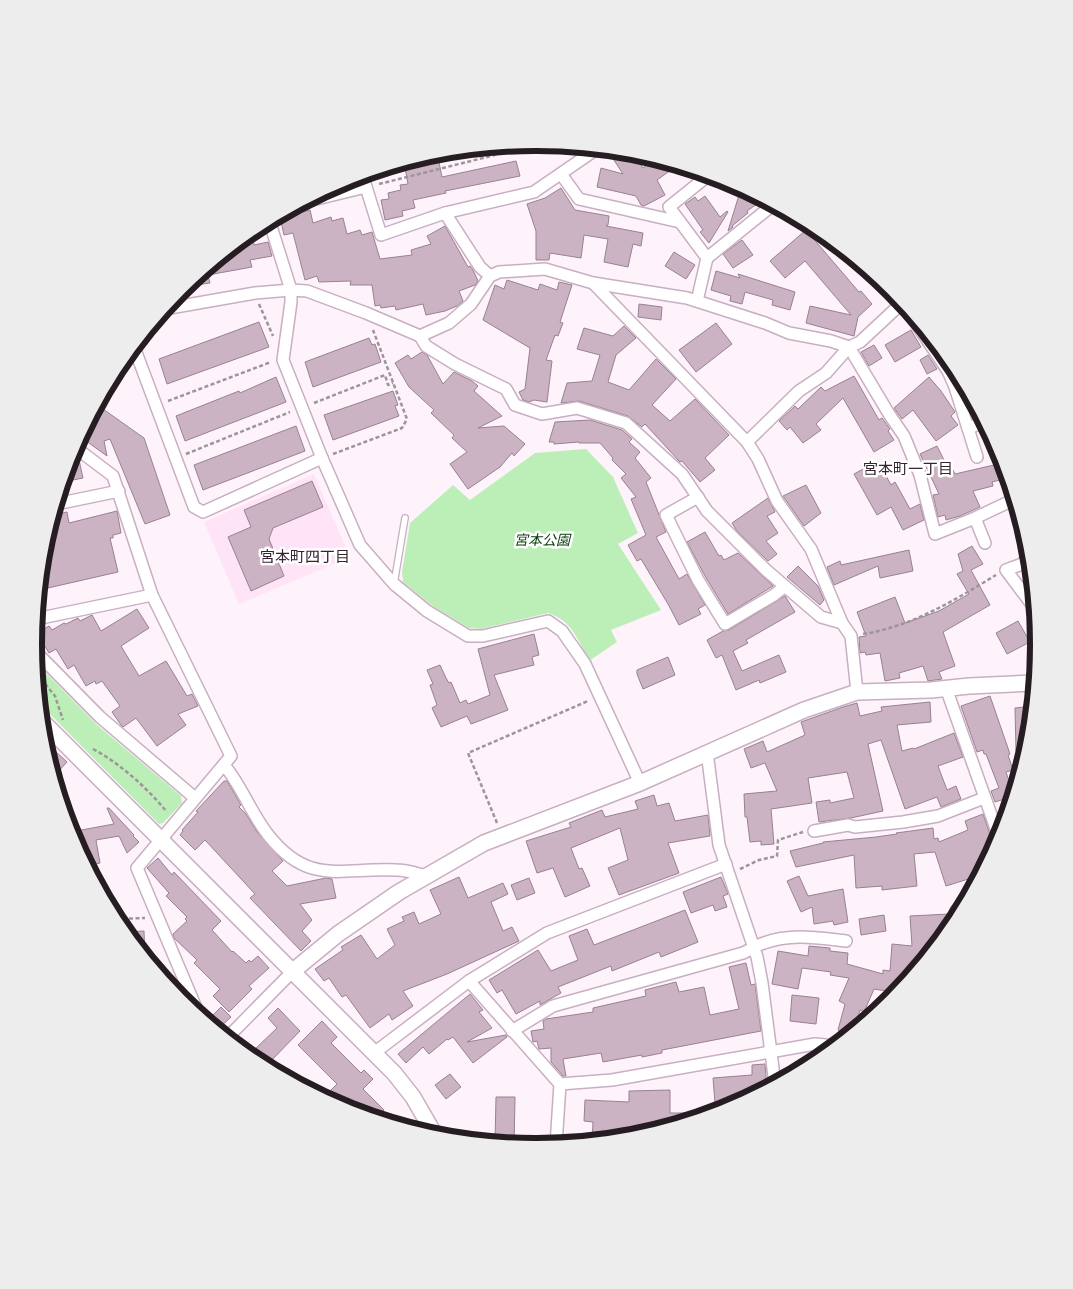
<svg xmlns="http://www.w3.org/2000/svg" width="1073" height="1289" viewBox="0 0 1073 1289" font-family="'PT Serif','Noto Sans JP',serif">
	<rect width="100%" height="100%" fill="#fef3fb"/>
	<polygon fill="#fee4f6" points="314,474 350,557 239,604 204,522"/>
	<g fill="#bcefb8">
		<path d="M586,449L613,477L638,533L618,544L661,610L611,630L617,642L589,661C577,639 573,621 548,613L481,629L469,628L434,607L403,582L402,572L410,523L453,485L470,500L535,453Z"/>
		<polygon points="36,663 96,724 181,796 182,803 163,823 159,824 40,704"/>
	</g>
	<g fill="#cbb3c4" stroke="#988192">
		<polygon points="618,150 632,151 643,168 656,158 678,165 657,180 665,195 644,206 641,205 636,196 597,187 601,168 623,174 610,154"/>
		<polygon points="437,152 442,177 516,161 520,176 445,191 446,193 413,200 415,208 402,211 403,216 385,220 381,200 389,199 388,193 401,190 400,185 408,184 404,162"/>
		<polygon points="561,188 575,210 609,216 608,225 606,226 643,233 641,246 633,244 628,267 604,262 608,239 584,235 581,258 550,253 549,260 536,260 536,231 527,204 545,198"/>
		<polygon points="746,189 764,199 747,211 748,213 732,226 733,227 728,231 739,195"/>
		<polygon points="705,196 720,217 727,211 728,212 709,243 700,232 703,230 685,204 695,197 698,201"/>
		<polygon points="310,210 313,223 331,217 332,221 343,218 347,234 360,230 362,235 372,232 380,259 412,255 411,250 431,244 427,236 445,226 468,267 470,266 473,270 478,281 475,285 459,291 463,301 457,306 445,311 426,315 423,304 396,310 395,306 381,308 380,305 375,306 372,285 350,285 351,281 319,282 317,276 305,280 293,233 284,235 280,217"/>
		<polygon points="806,230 859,292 861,291 872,304 858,317 854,336 806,323 810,306 851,315 805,261 785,278 770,261"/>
		<polygon points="252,231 254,245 268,242 272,256 250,260 252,267 208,275 210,283 183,287"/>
		<polygon points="742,240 753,255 733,268 723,254"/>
		<polygon points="674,252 695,265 686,279 665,266"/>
		<polygon points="716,271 740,278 738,274 795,292 790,310 772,305 773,300 745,292 742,304 730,301 731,296 711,290"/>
		<polygon points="507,280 538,290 540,284 557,290 559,282 572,285 560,322 563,323 558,336 555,335 546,360 552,361 547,402 534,400 529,402 523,400 519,392 525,389 530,348 483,320 495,285 504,289"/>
		<polygon points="639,304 662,307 661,320 638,317"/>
		<polygon points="259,322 269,347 167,384 159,359"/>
		<polygon points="716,323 732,344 696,372 679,350"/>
		<polygon points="624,326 636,338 616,355 608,382 629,390 656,359 676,379 652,405 670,421 695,399 729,435 705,458 715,470 700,482 682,461 680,462 645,424 642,427 628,416 579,401 561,403 567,383 592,381 600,355 577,349 584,328 613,336"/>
		<polygon points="911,330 921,347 895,362 885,345"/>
		<polygon points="369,338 372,345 375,344 381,362 313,387 305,362"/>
		<polygon points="874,345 882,358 869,366 861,352"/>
		<polygon points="422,352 427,355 443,384 454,372 472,381 478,386 474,391 502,416 478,428 504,426 525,444 514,456 512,453 500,467 468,489 450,464 467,452 452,438 454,435 431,413 434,410 409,387 395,363 408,355 411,359"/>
		<polygon points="928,355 937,369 927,374 920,360"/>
		<polygon points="854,376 879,420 882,418 890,429 888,431 894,440 874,452 843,398 816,424 821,430 803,443 790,427 787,430 779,421 795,406 798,409 821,387 825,391"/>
		<polygon points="276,377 286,402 185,441 176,416 239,391 240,393"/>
		<polygon points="929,377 941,391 955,412 951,416 958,425 936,441 913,410 902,419 894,408"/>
		<polygon points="393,391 398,405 395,406 399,416 333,440 324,415"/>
		<polygon points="103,409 144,438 170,515 145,524 110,439 104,441 107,456 82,438"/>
		<polygon points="590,420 622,430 632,439 629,442 640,452 635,458 651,478 646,482 666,532 656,537 679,579 687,574 705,605 698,609 701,614 679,625 668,604 641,559 637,561 628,545 646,535 631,499 636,497 621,478 626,474 612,460 613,458 600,443 579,443 579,442 554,444 554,442 549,442 555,422"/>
		<polygon points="296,426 305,451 203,490 194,465"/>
		<polygon points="937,446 945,462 948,461 955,474 994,465 1004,479 992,482 993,486 973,491 980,507 960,516 946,520 945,515 938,517 933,495 939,494 920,454"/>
		<polygon points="71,454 79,460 83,478 63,482"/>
		<polygon points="878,461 891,485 895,482 910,509 920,504 924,520 903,530 891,507 877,515 854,474"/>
		<polygon points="312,481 323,507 273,528 269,539 284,576 251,591 228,537 251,527 244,510"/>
		<polygon points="806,485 821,513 804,526 783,496"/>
		<polygon points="768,498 775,512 767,516 778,533 766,541 777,554 768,561 737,531 732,523"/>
		<polygon points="117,511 121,533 113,535 113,538 110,538 118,572 48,588 42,557 43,546 51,522 56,521 54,515 67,512 69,523"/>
		<polygon points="705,532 719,556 721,555 724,560 738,553 773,586 728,614 705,576 687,542"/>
		<polygon points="972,546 983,564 971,570 990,605 943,632 955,666 939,672 942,679 928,681 923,666 899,673 900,678 885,681 880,653 866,655 865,652 860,653 859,637 866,636 857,612 895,597 905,623 939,611 969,594 957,574 963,571 958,554"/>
		<polygon points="909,550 913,571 880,578 878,566 834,585 827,567 840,561 841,565"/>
		<polygon points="798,566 818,586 824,600 820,605 787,577"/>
		<polygon points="785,596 795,612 746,640 748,643 733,651 742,671 779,655 786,672 760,683 759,680 736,690 722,655 716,658 707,640 723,631 729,630"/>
		<polygon points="137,609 149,628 121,646 139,676 166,661 187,696 192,694 198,706 178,714 186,725 157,746 136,718 123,727 121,725 112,712 120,706 102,681 96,684 95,681 86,686 74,665 68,669 56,649 49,653 37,633 49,626 52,630 64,623 66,624 78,618 80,621 92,615 101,631"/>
		<polygon points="1018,621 1030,642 1007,654 996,633"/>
		<polygon points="534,634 539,655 532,657 534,665 494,675 508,710 471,724 467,716 441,727 432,708 437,705 430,685 433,684 427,670 440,665 446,678 449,683 451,682 460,703 466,700 468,704 490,695 478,649"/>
		<polygon points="668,657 675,675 643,689 637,674 637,670"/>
		<polygon points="990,696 1010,754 1008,755 1013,770 1006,772 1014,796 995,802 991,791 999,788 986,754 984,754 983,750 977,752 961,706"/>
		<polygon points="930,702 931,722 897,725 902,751 913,748 914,749 954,733 963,757 938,766 947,790 956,786 961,799 941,807 937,797 905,809 881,740 868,744 883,811 851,818 819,822 816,802 830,800 830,803 854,798 847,772 808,778 812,803 771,809 774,844 761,845 761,841 750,842 747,817 745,817 744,794 777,791 765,763 751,768 744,749 763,741 767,752 805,735 801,722 843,707 857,703 860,716 882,711 881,707"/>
		<polygon points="1033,706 1028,747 1016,751 1015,708"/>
		<polygon points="43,740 67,762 54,776 43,742"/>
		<polygon points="224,781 227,781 230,786 241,805 239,807 246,814 257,832 283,861 272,871 287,886 326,878 332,879 336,898 300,904 312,920 302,931 311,941 301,951 250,898 255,894 205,840 195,850 180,835 183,831 182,830 198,812 196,811"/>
		<polygon points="654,795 657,806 669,803 675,821 708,815 710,836 668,843 679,873 619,895 608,868 628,860 620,828 571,848 579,869 582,868 590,886 565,897 553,868 537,873 526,841 571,827 569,823 602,810 605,817 638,809 635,801"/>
		<polygon points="107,808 109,808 134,835 133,836 139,842 127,853 119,836 96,840 100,863 88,866 80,852 76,831 114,824"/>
		<polygon points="983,814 993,843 996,846 981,875 946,886 935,852 914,854 917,886 882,890 882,886 856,888 854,855 796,867 790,851 823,843 823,842 876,837 897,834 896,833 933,828 934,839 938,838 939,842 968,830 965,821"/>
		<polygon points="158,858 172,875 174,872 221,921 212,930 232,952 233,951 246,963 249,960 251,962 258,956 269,968 249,986 252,989 229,1012 213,996 220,989 194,963 197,960 174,938 173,934 187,921 185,919 187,917 166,896 169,893 147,868"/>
		<polygon points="799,876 808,896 843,889 848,922 834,925 833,921 814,924 812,907 801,912 787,881"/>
		<polygon points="459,877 468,898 503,883 508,894 491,902 503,931 512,927 519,941 447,974 403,991 413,1006 392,1020 389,1014 370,1028 346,995 342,997 329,978 324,981 315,969 343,950 341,947 361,935 377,959 395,945 387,929 404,921 402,917 414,912 419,924 441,914 430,890"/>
		<polygon points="721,877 728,894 723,896 727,907 715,911 713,905 691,913 683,892"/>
		<polygon points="529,878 535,893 517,900 511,885"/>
		<polygon points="685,910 698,942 661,957 659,952 612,971 611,966 558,987 561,993 540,1005 540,1001 516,1014 502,990 497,993 489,980 538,950 551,971 578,960 569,936 587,929 594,945"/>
		<polygon points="949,914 951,928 898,993 874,989 864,1012 860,1010 854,1031 851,1034 838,1030 845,1004 839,1001 849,978 830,975 831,972 802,968 798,989 772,984 778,951 808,956 809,946 830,948 830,951 848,953 847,964 883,974 883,970 890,971 892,944 912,946 910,916"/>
		<polygon points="884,915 886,931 861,935 859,919"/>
		<polygon points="144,931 145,956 125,932"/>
		<polygon points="746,963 751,985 755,984 761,1031 662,1050 662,1053 642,1057 642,1055 603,1062 601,1053 563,1059 566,1076 563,1076 551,1062 551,1048 539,1049 537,1041 533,1042 531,1031 544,1029 543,1021 546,1019 593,1012 593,1008 646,996 645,990 676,982 679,992 704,987 710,1015 739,1009 729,967"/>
		<polygon points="470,994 483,1010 479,1012 492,1028 467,1042 506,1035 507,1037 473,1063 453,1037 448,1040 447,1039 429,1054 423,1047 406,1063 398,1054"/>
		<polygon points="792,995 819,998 816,1024 790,1021"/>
		<polygon points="221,1007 231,1017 220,1027 210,1018"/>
		<polygon points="278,1008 300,1031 267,1065 253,1051 277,1028 268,1018"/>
		<polygon points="322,1021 337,1037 331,1043 361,1073 364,1070 373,1079 363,1089 384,1110 375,1118 344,1109 323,1098 337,1084 298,1045"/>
		<polygon points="765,1064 767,1089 756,1094 746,1095 746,1100 715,1103 713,1078 752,1075 752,1065"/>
		<polygon points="450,1074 461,1087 446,1099 435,1085"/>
		<polygon points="670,1090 670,1113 706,1113 706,1116 634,1138 592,1142 593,1122 584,1121 585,1100 629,1102 629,1091"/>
		<polygon points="496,1097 515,1097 514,1145 495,1143"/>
	</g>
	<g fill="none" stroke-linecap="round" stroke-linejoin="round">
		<defs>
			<polyline id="service" points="394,584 405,518"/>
			<g id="minor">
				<polyline points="362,174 381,235 445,213 534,192 598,148"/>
				<polyline points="561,174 579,199 680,222"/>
				<polyline points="710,174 669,207 707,258 774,204"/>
				<polyline points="304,202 366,187"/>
				<polyline points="445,213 480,267 490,276"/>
				<polyline points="269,220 291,290 291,302 283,360 322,458 360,545 394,584 427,611 468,636 483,636 548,621 562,631 585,664 640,783"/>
				<polyline points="593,283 747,442 758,459 777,501 811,549 842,623 851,636 857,692"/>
				<polyline points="697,301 707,258"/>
				<polyline points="902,302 948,371 955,387 977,457"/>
				<polyline points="164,309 255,293 291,290 307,291 366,313 420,336 449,323 471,304 490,276 499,272 545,269 593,283 687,298 765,323 789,333 831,341 849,347 889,414 904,436 920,475 935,534 975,518 1015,499"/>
				<polyline points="420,336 426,346 455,364 506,389 515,405 542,414 577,408 626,423 682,474 707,511 766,570 821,617 842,623"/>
				<polyline points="134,347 194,507 203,512 322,458"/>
				<polyline points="968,428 985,422"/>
				<polyline points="747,442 799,391 826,373 849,347 860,342 903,302"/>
				<polyline points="75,446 76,448 113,476 152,595 231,756 137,868 199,1015"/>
				<polyline points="698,497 666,515 698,580 725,624 774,595 784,587"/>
				<polyline points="56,504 119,491"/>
				<polyline points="975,518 985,543"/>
				<polyline points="1030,555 1022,564 1006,570 1036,610"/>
				<polyline points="36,619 152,595"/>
				<polyline points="34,650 100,717 195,798"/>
				<polyline points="946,688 1000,840"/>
				<polyline points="707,752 719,845 757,957 762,983 775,1084"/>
				<path d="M224,765C242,786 251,814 269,836C310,887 342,867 397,870C407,870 418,874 427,876"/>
				<polyline points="814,831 848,825 855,827 903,822 938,816 984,798"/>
				<polyline points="958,917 956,911 962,909"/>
				<polyline points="469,981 560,1084 612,1080 815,1044 836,1046"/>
				<path d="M512,1031L553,1006L743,953C750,950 757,945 764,943C792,933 818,938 846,941"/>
				<polyline points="227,1038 293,971"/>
				<polyline points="374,1053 469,981 547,933 726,864"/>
				<polyline points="556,1145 560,1084"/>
			</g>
			<g id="tertiary">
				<polyline points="41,720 394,1073 413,1097 436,1137"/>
				<polyline points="293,971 338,934 399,892 484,843 640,783 804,710 857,692 931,690 969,686 1035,683"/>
			</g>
		</defs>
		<use href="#service" stroke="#c8afc1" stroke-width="8"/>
		<use href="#minor" stroke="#c8afc1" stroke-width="14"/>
		<use href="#tertiary" stroke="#c8afc1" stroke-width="18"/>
		<g stroke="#9e949b" stroke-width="2.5" stroke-dasharray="4 2.5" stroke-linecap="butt">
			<polyline points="499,145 500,154"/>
			<polyline points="379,184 515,150 523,143"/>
			<polyline points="259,304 273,336"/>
			<polyline points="168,401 271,362"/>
			<polyline points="314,403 385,375 388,385 393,383"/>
			<polyline points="186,454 290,412"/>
			<polyline points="333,454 402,428 407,419 373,330"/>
			<path d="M863,634C911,627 955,600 996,575"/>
			<polyline points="37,674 55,696 63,720"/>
			<path d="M93,749C121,764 147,788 167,812"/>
			<polyline points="497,823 468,753 588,701"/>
			<polyline points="740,869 759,860 777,856 778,840 803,832"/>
			<polyline points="116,919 145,918"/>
			<polyline points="866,1021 873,1005 883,1008"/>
		</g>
		<use href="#service" stroke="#fff" stroke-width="5.5"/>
		<use href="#minor" stroke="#fff" stroke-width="11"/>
		<use href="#tertiary" stroke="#fff" stroke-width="15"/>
	</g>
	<g text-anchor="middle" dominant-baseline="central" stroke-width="5" stroke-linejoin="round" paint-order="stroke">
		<g font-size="14" font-style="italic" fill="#063a06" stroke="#fff">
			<text x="542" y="539">宮本公園</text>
		</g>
		<g font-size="15" fill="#352330" stroke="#fff">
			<text x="908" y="468">宮本町一丁目</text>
			<text x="305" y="556">宮本町四丁目</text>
		</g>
	</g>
	<path d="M0 0H1073V1289H0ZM535 151H537A493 493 0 0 1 1030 644V645A493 493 0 0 1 537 1138H535A493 493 0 0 1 42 645V644A493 493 0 0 1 535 151Z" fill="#eeeded" fill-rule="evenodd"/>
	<path fill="none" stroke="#261d23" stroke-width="6" d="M535 151H537A493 493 0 0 1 1030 644V645A493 493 0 0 1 537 1138H535A493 493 0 0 1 42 645V644A493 493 0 0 1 535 151Z"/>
</svg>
